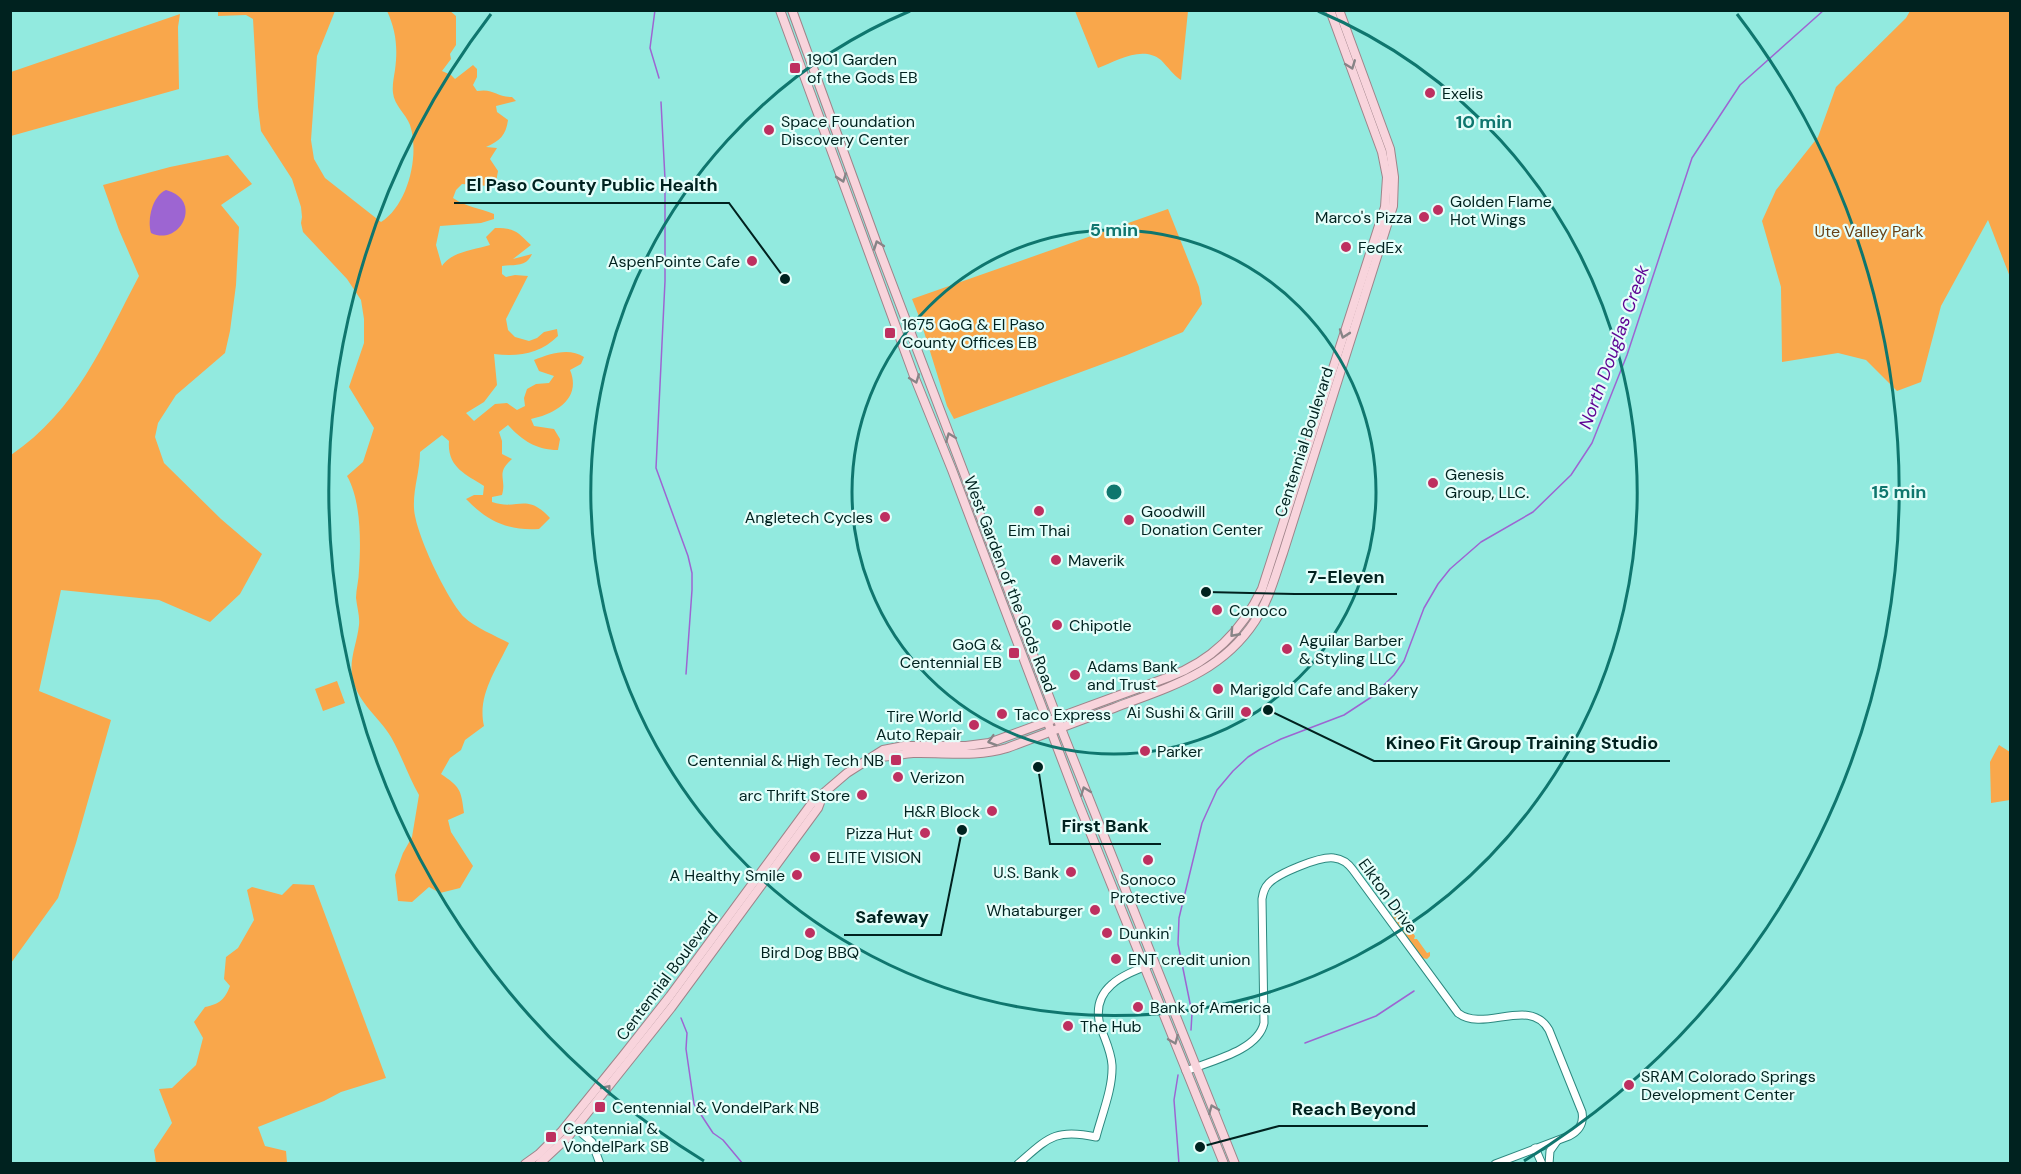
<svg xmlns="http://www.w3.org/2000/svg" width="2021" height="1174" viewBox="0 0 2021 1174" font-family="'DM Sans',sans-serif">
	<rect width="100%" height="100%" fill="#92eadf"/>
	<g fill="#f9a74b">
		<path d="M449,10L456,16V45L450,54L451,59L442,71L451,75L455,79L473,65L477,69V77L473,85L477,91C494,88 496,97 512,97L516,101L496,106L497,112L508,120C506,135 500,141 486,147L497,148L490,159L498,171L496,182L488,186L462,184L456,190L453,198C466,207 480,208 494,214V219L481,223L440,226L436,245L442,266C451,252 473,250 490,245L486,237L495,228C516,228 517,232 531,245L513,259L532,254C526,268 514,264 502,266V274L506,277L515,275L528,276L506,319L508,330L515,337L529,341L537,338L544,332L557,329L558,336C540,354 518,357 494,354L497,385L484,402L466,413L474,421L495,404L507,403L517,410L525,406L524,398L527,389L536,384L549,383L554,376L539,371L534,360C549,354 569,347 584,357L581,364L570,370C582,399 555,414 531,419L534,426L554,429L560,439L558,450C536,450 522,440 508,425L499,432L502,441V454L512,459C495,474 507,478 502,495L492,497V502C518,511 526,492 550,518L539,529C508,531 487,521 466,499L474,495H483L484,486C465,474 447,467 449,441L442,435L420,452C420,471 413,489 414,508C415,533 447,599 464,617C474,627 496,636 509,643C496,670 477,696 484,726L465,740L461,750L450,758L441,774C460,787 461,789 464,813L448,820L451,832L473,866L460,888L440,893L429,887L412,902L398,901L395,875L403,853L412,837L419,795C408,776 402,756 391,737C379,717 359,704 353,680C348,661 357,644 359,625C360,617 357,607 356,598C356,589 359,580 359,570C361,542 361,500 347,476L363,462L374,428L349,387L364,343V319L361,300L347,279L303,232L301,223L302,217L301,207L292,179L261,131L258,107L253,19L246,15L218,16V11H335L317,56L311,140L314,159L325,178L381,222C408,205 420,155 410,125C406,114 394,105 393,93C392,85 394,77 395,70C398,48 396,30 387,11Z"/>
		<path d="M1075,11H1188L1181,80C1173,75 1168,67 1161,60C1142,45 1117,61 1098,68Z"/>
		<polygon points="1910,11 2010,11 2010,277 1988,220 1941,306 1921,382 1897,391 1866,360 1838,353 1782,362 1781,287 1762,221 1776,190 1818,137 1836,87 1906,18"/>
		<polygon points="180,14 178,27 179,89 11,136 11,72"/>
		<path d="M228,155L252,184L221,205L239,227L236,285L230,331L225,353L176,395L158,423L155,437L164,463L221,519L262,554L240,594L210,622L159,600L61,590L39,691L111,720L76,843L58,898L11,963V455C77,410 103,344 139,276L119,230L103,185L170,167Z"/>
		<polygon points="1168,209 1199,287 1202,304 1183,332 1127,355 954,419 947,406 920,319 912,299"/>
		<polygon points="337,681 345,703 323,711 315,689"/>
		<polygon points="1999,745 2010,752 2010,800 1991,803 1990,762"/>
		<path d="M293,884L314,885L386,1078L341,1092L324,1101L258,1127L265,1146L286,1151L287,1163H156L154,1150L172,1123L159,1089L172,1088L196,1065L203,1038L194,1022L205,1007C220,1004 225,999 230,986L224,979L226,957L238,948L254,920L247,890L252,887L282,895Z"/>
		<polygon points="1396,908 1399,909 1398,912 1415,936 1414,939 1417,939 1427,953 1430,952 1430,956 1427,959 1422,958 1393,917 1392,912"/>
	</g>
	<path fill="#9d65d2" d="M166,190C204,200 180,247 151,233C147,220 152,196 166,190Z"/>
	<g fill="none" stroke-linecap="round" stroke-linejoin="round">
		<g stroke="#9d65d2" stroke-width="1.5">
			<polyline points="655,10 650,48 659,78"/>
			<polyline points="661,102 665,179 665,281 656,468 688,556 692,573 692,590 686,674"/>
			<polyline points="681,1018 687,1033 686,1049 694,1104 713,1133 723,1140 743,1164"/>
			<polyline points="1191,1030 1192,1013 1178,944 1179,918 1202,823 1217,790 1233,771 1248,757 1259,750 1281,739 1344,715 1373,696 1394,675 1404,661 1424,608 1438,584 1450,569 1481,542 1533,512 1571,475 1592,443 1627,355 1692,158 1740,85 1824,10"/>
			<polyline points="1305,1043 1376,1016 1414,991"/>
			<polyline points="1178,1075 1174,1100 1179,1164"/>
		</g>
		<defs>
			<g id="secondary">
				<path d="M1186,1071C1210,1061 1258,1051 1264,1023L1262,899C1263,893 1264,888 1269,883C1279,873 1320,856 1334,858C1343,859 1348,863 1353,870L1458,1013C1484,1033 1530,996 1549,1030L1582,1112C1584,1124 1579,1131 1569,1136L1495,1164"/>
				<polyline points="571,1124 592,1142 600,1164"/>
				<polyline points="1535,1148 1542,1164"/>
				<path d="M1018,1164C1048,1138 1055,1128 1096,1137C1102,1114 1113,1088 1112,1065C1111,1050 1104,1038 1100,1025C1090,986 1126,974 1154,963"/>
				<polyline points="1549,1164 1550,1151 1557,1141"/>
			</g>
			<g id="primary">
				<polyline points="780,10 914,376 952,470 1078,802 1224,1164"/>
				<polyline points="792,10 880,252 1064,736 1235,1164"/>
				<path d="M875,756C888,758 900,754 913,753C945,752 975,758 1007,748C1042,735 1078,721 1114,708C1169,687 1221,673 1255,621C1269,600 1275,576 1283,553L1393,206L1394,177L1390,149L1339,10"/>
				<path d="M525,1164L539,1154L562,1131L622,1057L670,996L812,803L847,773L883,750L904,746H966L989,743L1169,677C1212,661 1242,631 1262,589L1385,207L1387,177L1382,152L1330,10"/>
				<polyline points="539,1164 568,1137 671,1008 818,808 822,797"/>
			</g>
		</defs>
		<use href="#secondary" stroke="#2c887f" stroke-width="9"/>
		<use href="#primary" stroke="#9f848a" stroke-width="10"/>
		<use href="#secondary" stroke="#fff" stroke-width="7"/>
		<use href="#primary" stroke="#f8d4dc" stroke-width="8"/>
	</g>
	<defs><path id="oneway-chevron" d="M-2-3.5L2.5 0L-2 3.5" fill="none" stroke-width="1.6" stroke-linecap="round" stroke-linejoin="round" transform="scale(1.5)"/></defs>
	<g stroke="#888487">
		<use href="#oneway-chevron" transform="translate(1351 65) rotate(69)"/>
		<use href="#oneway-chevron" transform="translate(842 178) rotate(71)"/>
		<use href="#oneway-chevron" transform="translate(878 245) rotate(-110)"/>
		<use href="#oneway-chevron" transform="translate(1344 334) rotate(109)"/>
		<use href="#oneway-chevron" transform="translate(915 379) rotate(69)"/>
		<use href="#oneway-chevron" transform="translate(950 437) rotate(-111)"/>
		<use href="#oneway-chevron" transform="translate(1234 633) rotate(132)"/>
		<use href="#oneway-chevron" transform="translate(992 741) rotate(164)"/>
		<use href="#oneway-chevron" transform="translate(1085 791) rotate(-111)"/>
		<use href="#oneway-chevron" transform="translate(1174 1040) rotate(68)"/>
		<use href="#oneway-chevron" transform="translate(607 1089) rotate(-51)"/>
		<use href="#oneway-chevron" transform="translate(1213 1109) rotate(-112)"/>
	</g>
	<g fill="none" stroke="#0f766e" stroke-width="3">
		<circle cx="1114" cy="492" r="262"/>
		<path d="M1318 11A523 523 0 1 1 910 11"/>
		<path d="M704 1161A785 785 0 0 1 491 14M1737 14A785 785 0 0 1 1524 1161"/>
	</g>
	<g fill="#be3060" stroke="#e5fefa" stroke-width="2">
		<rect x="789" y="62" width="12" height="12" rx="3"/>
		<circle cx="1430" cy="93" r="6"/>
		<circle cx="769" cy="130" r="6"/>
		<circle cx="1438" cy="210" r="6"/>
		<circle cx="1424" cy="217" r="6"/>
		<circle cx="1346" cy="247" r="6"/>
		<circle cx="752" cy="261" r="6"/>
		<rect x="884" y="327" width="12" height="12" rx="3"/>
		<circle cx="1433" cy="483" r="6"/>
		<circle cx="1039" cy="511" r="6"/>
		<circle cx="885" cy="517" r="6"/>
		<circle cx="1129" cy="520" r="6"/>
		<circle cx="1056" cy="560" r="6"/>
		<circle cx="1217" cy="610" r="6"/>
		<circle cx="1057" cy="625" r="6"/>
		<circle cx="1287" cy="649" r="6"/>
		<rect x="1008" y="647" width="12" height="12" rx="3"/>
		<circle cx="1075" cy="675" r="6"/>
		<circle cx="1218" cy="689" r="6"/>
		<circle cx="1246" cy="712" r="6"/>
		<circle cx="1002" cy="714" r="6"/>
		<circle cx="974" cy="725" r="6"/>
		<circle cx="1145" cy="751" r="6"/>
		<rect x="890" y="754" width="12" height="12" rx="3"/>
		<circle cx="898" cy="777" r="6"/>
		<circle cx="862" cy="795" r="6"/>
		<circle cx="992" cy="811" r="6"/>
		<circle cx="925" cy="833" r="6"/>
		<circle cx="815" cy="857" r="6"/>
		<circle cx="1148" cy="860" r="6"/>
		<circle cx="1071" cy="872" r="6"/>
		<circle cx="797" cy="875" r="6"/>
		<circle cx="1095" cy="910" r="6"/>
		<circle cx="810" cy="933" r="6"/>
		<circle cx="1107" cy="933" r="6"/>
		<circle cx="1116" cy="959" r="6"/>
		<circle cx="1138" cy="1007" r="6"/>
		<circle cx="1068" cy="1026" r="6"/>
		<circle cx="1629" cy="1085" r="6"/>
		<rect x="594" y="1101" width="12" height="12" rx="3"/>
		<rect x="545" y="1131" width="12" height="12" rx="3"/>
	</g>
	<g text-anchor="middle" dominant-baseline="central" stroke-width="4.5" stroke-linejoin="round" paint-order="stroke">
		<g font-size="16" fill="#00221f" stroke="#e5fefa" text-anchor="start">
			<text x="807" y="59">1901 Garden<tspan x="807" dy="18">of the Gods EB</tspan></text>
			<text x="1442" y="93">Exelis</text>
			<text x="781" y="121">Space Foundation<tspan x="781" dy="18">Discovery Center</tspan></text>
			<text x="1450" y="201">Golden Flame<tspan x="1450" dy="18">Hot Wings</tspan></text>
			<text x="1412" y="217" text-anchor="end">Marco's Pizza</text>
			<text x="1358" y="247">FedEx</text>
			<text x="740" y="261" text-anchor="end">AspenPointe Cafe</text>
			<text x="902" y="324">1675 GoG &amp; El Paso<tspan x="902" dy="18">County Offices EB</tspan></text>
			<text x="1445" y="474">Genesis<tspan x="1445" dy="18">Group, LLC.</tspan></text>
			<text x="1141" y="511">Goodwill<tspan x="1141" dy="18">Donation Center</tspan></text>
			<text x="873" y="517" text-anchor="end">Angletech Cycles</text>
			<text x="1039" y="530" text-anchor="middle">Eim Thai</text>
			<text x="1068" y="560">Maverik</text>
			<text x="1229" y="610">Conoco</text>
			<text x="1069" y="625">Chipotle</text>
			<text x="1299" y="640">Aguilar Barber<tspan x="1299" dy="18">&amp; Styling LLC</tspan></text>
			<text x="1002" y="644" text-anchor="end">GoG &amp;<tspan x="1002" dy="18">Centennial EB</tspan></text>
			<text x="1087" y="666">Adams Bank<tspan x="1087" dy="18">and Trust</tspan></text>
			<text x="1230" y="689">Marigold Cafe and Bakery</text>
			<text x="1234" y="712" text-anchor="end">Ai Sushi &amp; Grill</text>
			<text x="1014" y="714">Taco Express</text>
			<text x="962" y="716" text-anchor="end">Tire World<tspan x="962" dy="18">Auto Repair</tspan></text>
			<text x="1157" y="751">Parker</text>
			<text x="884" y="760" text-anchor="end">Centennial &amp; High Tech NB</text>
			<text x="910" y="777">Verizon</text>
			<text x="850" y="795" text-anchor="end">arc Thrift Store</text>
			<text x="980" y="811" text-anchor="end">H&amp;R Block</text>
			<text x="913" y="833" text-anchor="end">Pizza Hut</text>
			<text x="827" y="857">ELITE VISION</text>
			<text x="1059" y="872" text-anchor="end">U.S. Bank</text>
			<text x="785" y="875" text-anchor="end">A Healthy Smile</text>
			<text x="1148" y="879" text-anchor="middle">Sonoco<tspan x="1148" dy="18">Protective</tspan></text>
			<text x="1083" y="910" text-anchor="end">Whataburger</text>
			<text x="1119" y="933">Dunkin'</text>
			<text x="810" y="952" text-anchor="middle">Bird Dog BBQ</text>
			<text x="1128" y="959">ENT credit union</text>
			<text x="1150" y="1007">Bank of America</text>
			<text x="1080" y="1026">The Hub</text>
			<text x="1641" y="1076">SRAM Colorado Springs<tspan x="1641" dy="18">Development Center</tspan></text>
			<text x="612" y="1107">Centennial &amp; VondelPark NB</text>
			<text x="563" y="1128">Centennial &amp;<tspan x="563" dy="18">VondelPark SB</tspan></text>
		</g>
		<g font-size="16" fill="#684216" stroke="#e5fefa">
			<text x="1869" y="231">Ute Valley Park</text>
		</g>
		<g font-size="16" fill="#00221f" stroke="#e5fefa">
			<text transform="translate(1304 442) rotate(-72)">Centennial Boulevard</text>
			<text transform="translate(1010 584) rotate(69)">West Garden of the Gods Road</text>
			<text transform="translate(1388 896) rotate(54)">Elkton Drive</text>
			<text transform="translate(667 976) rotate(-53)">Centennial Boulevard</text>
		</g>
		<g font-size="18" font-style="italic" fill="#5e0494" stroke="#e5fefa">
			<text transform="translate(1614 347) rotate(-70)">North Douglas Creek</text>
		</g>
	</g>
	<circle cx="1114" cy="492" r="9" fill="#0f766e" stroke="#e5fefa" stroke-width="3"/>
	<g font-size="18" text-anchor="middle" font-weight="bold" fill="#0f766e" stroke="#e5fefa" stroke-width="4.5" stroke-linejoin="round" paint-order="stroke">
		<text x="1484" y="128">10 min</text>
		<text x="1114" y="236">5 min</text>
		<text x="1899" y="498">15 min</text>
	</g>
	<path fill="none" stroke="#00221f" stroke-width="2" d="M785 279L729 203H454M1206 592L1295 594H1397M1268 710L1374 761H1670M1038 767L1050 844H1161M962 830L941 935H844M1200 1147L1279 1126H1428"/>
	<g fill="#00221f" stroke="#e5fefa" stroke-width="2">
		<circle cx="785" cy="279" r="6"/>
		<circle cx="1206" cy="592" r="6"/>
		<circle cx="1268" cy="710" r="6"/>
		<circle cx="1038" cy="767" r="6"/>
		<circle cx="962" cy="830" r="6"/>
		<circle cx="1200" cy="1147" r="6"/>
	</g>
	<g font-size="18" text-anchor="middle" font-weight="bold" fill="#00221f" stroke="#e5fefa" stroke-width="4.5" stroke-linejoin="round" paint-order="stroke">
		<text x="592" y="191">El Paso County Public Health</text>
		<text x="1346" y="583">7-Eleven</text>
		<text x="1522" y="749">Kineo Fit Group Training Studio</text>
		<text x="1105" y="832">First Bank</text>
		<text x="892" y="923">Safeway</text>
		<text x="1354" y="1115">Reach Beyond</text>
	</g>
	<rect width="2021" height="1174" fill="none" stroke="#00221f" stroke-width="24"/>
</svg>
